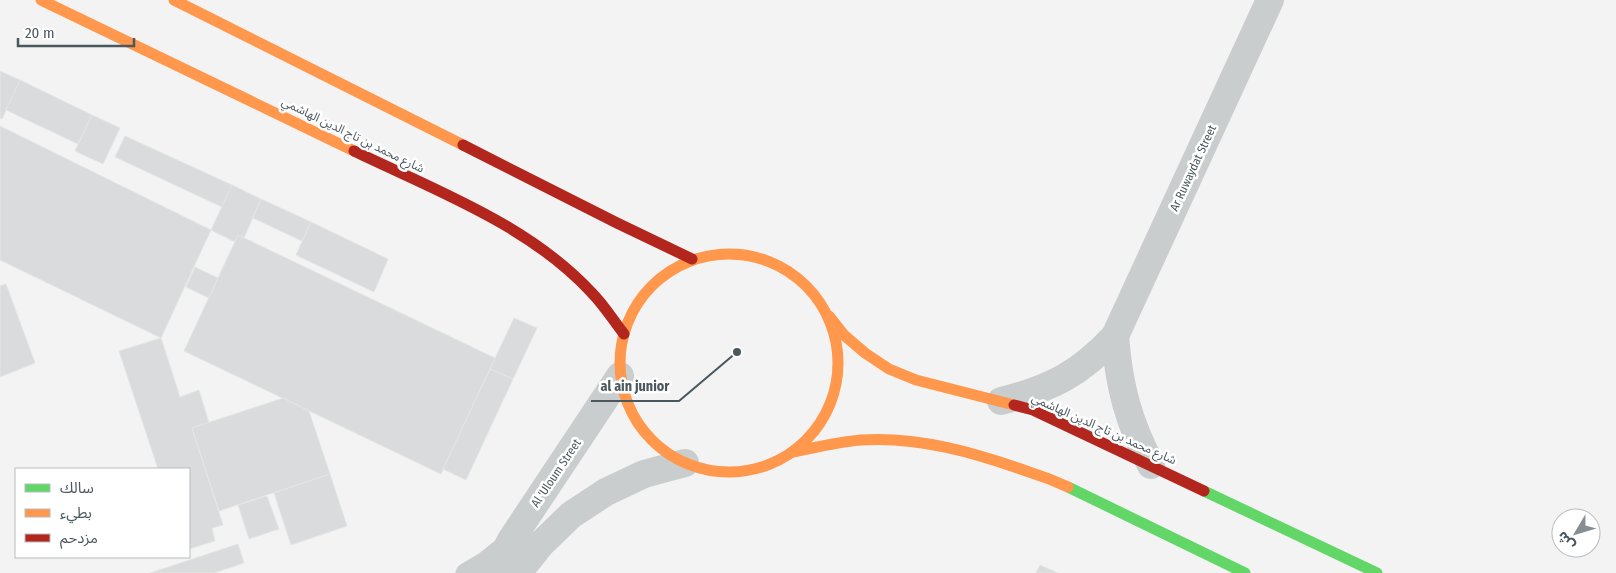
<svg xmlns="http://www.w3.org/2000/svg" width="1616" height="573" viewBox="0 0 1616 573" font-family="'Fira Sans Condensed','Noto Sans Arabic',sans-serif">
	<rect width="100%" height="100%" fill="#f3f3f3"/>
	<g fill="#dadbdc" stroke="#e4e5e5">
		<polygon points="0,71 20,80 2,119 0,118"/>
		<polygon points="20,80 92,115 78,144 6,110"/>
		<polygon points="92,115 120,128 103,164 75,151"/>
		<polygon points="0,126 211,230 161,338 0,260"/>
		<polygon points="125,136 232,185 222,207 115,157"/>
		<polygon points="232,185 261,199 244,238 238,235 235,242 211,230"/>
		<polygon points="261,199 311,222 302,241 253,218"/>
		<polygon points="311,222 388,259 374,292 296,255"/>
		<polygon points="238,235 495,358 441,474 184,351"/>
		<polygon points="195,267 218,278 209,298 186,287"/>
		<polygon points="6,284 35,363 0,377 0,286"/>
		<polygon points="514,318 537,328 513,379 490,369"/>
		<polygon points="161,338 180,397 199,390 209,423 192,428 223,525 212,528 215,541 189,549 189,469 158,469 119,351"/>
		<polygon points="490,369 513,379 466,480 443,469"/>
		<polygon points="283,398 309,411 330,474 219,511 192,428"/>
		<polygon points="330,474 347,526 291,545 274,493"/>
		<polygon points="267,496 279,529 249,539 238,505"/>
		<polygon points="238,544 244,563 214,573 150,573"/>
		<polygon points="1040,565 1058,573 1036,573"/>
	</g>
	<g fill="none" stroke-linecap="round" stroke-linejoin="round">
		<polyline stroke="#cacdce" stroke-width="19" points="465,573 485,561 506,544"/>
		<g stroke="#cacdce" stroke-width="28">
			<path d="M1115,336C1119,386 1128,421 1151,465"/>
			<path d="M1001,401C1050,389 1080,374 1115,336L1270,0"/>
			<polyline points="497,573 502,558 511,540 620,376"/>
			<polyline points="518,573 540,545 571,515 606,492 644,474 685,463"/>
		</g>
		<g stroke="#63d668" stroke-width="11">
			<polyline points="1068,487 1245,573"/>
			<polyline points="1204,491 1377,573"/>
		</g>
		<g stroke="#ff974d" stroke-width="11">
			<polyline points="41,0 354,151"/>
			<polyline points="174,0 463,145"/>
			<circle cx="729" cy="363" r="109"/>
			<polyline points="829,316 844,335 865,353 889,369 916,380 1014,405"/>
			<path d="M794,452C816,447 838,442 861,440C918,436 976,453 1029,472C1042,476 1055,481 1068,487"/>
		</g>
		<g stroke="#b3261e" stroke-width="11">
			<polyline points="463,145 617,223 692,259"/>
			<path d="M354,151C435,190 529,225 591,292C604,305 613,320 624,334"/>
			<polyline points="1014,405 1033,410 1204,491"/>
		</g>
	</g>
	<g text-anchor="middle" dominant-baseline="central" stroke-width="5" stroke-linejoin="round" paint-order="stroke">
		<g font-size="12" fill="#4a575e" stroke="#fff">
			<text transform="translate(353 135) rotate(26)">شارع محمد بن تاج الدين الهاشمي</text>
			<text transform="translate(1193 168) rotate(-65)">Ar Ruwaydat Street</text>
			<text transform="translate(1104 429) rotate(24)">شارع محمد بن تاج الدين الهاشمي</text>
			<text transform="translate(556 473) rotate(-56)">Al 'Uloum Street</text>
		</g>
	</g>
	<path fill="none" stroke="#4a575e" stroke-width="2" d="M737 352L679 401H591"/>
	<circle fill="#4a575e" stroke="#fff" stroke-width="2" cx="737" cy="352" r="5"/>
	<g font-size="14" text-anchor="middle" font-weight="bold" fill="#4a575e" stroke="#fff" stroke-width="5" stroke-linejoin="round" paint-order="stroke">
		<text x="635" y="391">al ain junior</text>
	</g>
	<rect x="15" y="468" width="175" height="90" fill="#ffffff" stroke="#b7bcbf"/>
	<rect x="25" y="484" width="25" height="8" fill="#63d668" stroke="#b7bcbf"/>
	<text x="60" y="493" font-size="15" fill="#4a575e">سالك</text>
	<rect x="25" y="509" width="25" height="8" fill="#ff974d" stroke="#b7bcbf"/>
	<text x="60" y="518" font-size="15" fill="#4a575e">بطيء</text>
	<rect x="25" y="534" width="25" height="8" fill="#b3261e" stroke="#b7bcbf"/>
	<text x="60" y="543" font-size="15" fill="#4a575e">مزدحم</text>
	<g transform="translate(1576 533) rotate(232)"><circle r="24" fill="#ffffff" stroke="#b7bcbf"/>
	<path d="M0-4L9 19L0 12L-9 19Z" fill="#858e92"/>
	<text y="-8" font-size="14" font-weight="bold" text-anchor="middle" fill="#4a575e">ش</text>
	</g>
	<path d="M18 38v8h116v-8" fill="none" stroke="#4a575e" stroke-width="2.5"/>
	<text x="25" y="38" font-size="15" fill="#4a575e" stroke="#ffffff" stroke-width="4" paint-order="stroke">20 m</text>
</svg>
